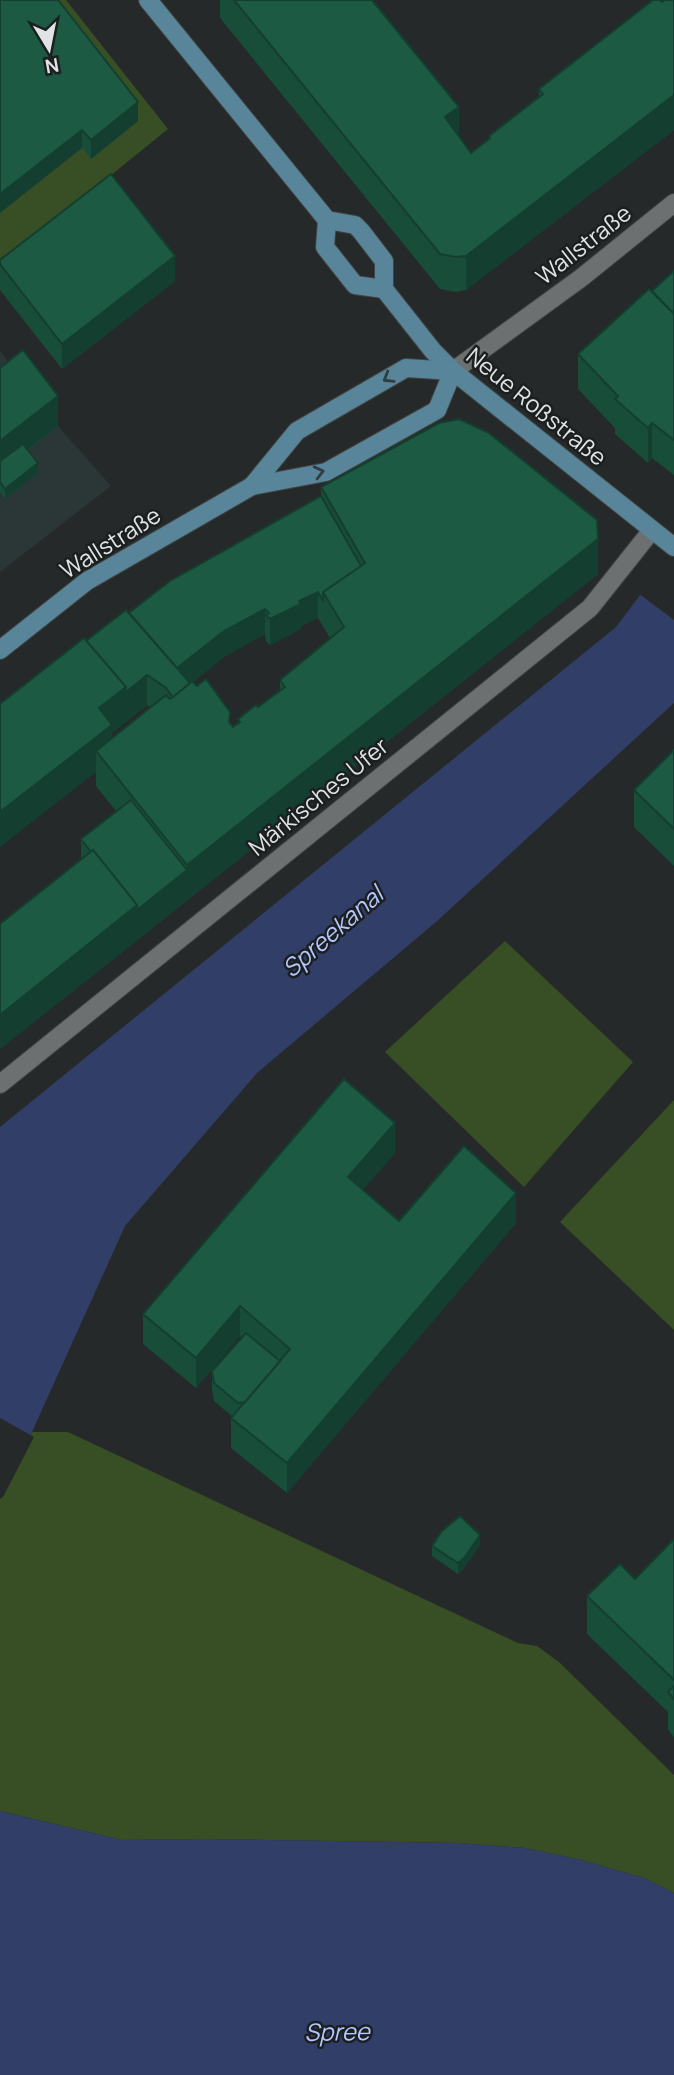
<svg xmlns="http://www.w3.org/2000/svg" width="674" height="2075" viewBox="0 0 674 2075" font-family="Manrope,sans-serif">
	<rect width="100%" height="100%" fill="#252929"/>
	<polygon fill="#2b3637" points="0,351 58,426 111,486 0,572"/>
	<g fill="#384e25">
		<polygon points="0,0 66,0 168,129 0,265"/>
		<polygon points="505,941 633,1062 524,1187 385,1052"/>
		<polygon points="674,1100 674,1330 560,1222"/>
		<polygon points="32,1432 68,1432 518,1643 537,1646 559,1662 674,1775 674,1893 644,1878 577,1859 525,1848 458,1843 205,1839 122,1840 0,1811 0,1495"/>
	</g>
	<g fill="#313e67">
		<polygon points="674,555 674,703 436,922 257,1073 125,1226 32,1432 0,1495 0,1127 616,627 655,575"/>
		<polygon points="0,1811 122,1840 205,1839 458,1843 525,1848 577,1859 644,1878 674,1893 674,2075 0,2075"/>
	</g>
	<g fill="#252929">
		<polygon points="674,551 674,620 638,593 653,573"/>
		<polygon points="0,1418 34,1437 3,1497 0,1499"/>
	</g>
	<g fill="none" stroke-linecap="round" stroke-linejoin="round">
		<defs>
			<g id="street">
				<polyline points="453,371 581,278 674,203"/>
				<polyline points="0,1084 590,608 652,530"/>
			</g>
			<g id="secondary">
				<polyline points="148,0 327,220 355,225 361,231 384,261 384,289 433,351 453,371 674,547"/>
				<polyline points="327,220 325,247 355,285 384,289"/>
				<polyline points="252,486 297,431 406,368 453,371"/>
				<polyline points="0,650 87,581 252,486 326,472 437,410 453,371"/>
			</g>
		</defs>
		<use href="#street" stroke="#414444" stroke-width="20"/>
		<use href="#secondary" stroke="#414444" stroke-width="20"/>
		<use href="#street" stroke="#6c7071" stroke-width="18"/>
		<use href="#secondary" stroke="#588599" stroke-width="18"/>
	</g>
	<g fill="#184d3a" fill-rule="evenodd">
		<polygon points="0,0 138,121 91,159 82,148"/>
		<polygon points="220,0 372,0 459,136 471,153 489,140 489,136 539,97 539,89 662,2 674,0 674,130 466,290 456,292 440,289 220,18"/>
		<polygon points="0,260 175,281 62,369 0,290"/>
		<polygon points="674,271 674,475 652,458 648,463 615,434 615,428 578,389 578,354"/>
		<polygon points="0,368 58,426 28,450 38,473 5,499 0,492"/>
		<path d="M321,487L598,574L0,1049V924L81,860V839L116,811L96,786V772L86,641L129,613L321,496ZM318,618L330,638L280,680V690L258,707L238,719V724L233,727L193,682L224,657L265,634L266,641L270,645L301,629V626ZM147,705L150,707L112,738V733Z"/>
		<polygon points="674,750 674,866 634,827 634,790"/>
		<polygon points="395,1153 363,1189 399,1221 516,1223 287,1493 231,1448 231,1418 233,1417 214,1401 212,1389 212,1371 242,1338 240,1336 196,1388 143,1344 143,1314"/>
		<polygon points="674,1539 674,1737 668,1730 668,1712 587,1634 587,1596 635,1579"/>
		<polygon points="480,1545 464,1568 458,1574 432,1556 432,1546"/>
	</g>
	<g fill="#143f30">
		<polygon points="674,95 674,130 466,290 466,256"/>
		<polygon points="138,102 138,121 91,159 91,140"/>
		<polygon points="459,107 459,141 445,117"/>
		<polygon points="82,130 82,148 0,213 0,194"/>
		<polygon points="175,256 175,281 62,369 62,344"/>
		<polygon points="58,396 58,426 0,471 0,441"/>
		<polygon points="652,423 652,458 648,463 648,428"/>
		<polygon points="38,463 38,473 5,499 5,489"/>
		<polygon points="598,539 598,574 0,1049 0,1015 137,905 187,870 187,865"/>
		<polygon points="318,592 318,618 301,626 301,629 270,645 270,619 299,601"/>
		<polygon points="265,609 265,634 224,657 176,695 176,670 224,631"/>
		<polygon points="147,675 147,705 126,722 126,692"/>
		<polygon points="126,687 126,722 112,733 112,759 96,751 96,772 0,847 0,812 99,708"/>
		<polygon points="395,1123 395,1153 348,1207 348,1177"/>
		<polygon points="516,1193 516,1223 287,1493 287,1463"/>
		<polygon points="240,1306 240,1336 196,1388 196,1358"/>
		<polygon points="480,1535 480,1545 464,1568 458,1574 458,1563"/>
	</g>
	<g fill="#1c5a44" stroke="#143f30" stroke-width="2">
		<polygon points="0,0 58,0 138,102 91,140 82,130 0,194"/>
		<polygon points="234,0 372,0 459,107 445,117 471,153 490,138 489,136 543,94 539,89 653,0 660,0 662,2 664,0 674,0 674,95 466,256 456,257 440,254"/>
		<polygon points="111,174 175,256 62,344 0,264 0,260"/>
		<polygon points="674,271 674,314 652,291"/>
		<polygon points="649,289 674,314 674,440 652,423 648,428 615,399 618,396 578,354"/>
		<polygon points="23,350 58,396 0,441 0,368"/>
		<polygon points="459,419 489,433 597,520 598,539 187,865 96,751 166,695 170,699 192,681 197,686 206,679 230,712 229,722 233,727 240,722 238,719 256,705 258,707 285,687 280,680 344,627 323,592 365,563 321,487 439,423"/>
		<polygon points="23,444 38,463 5,489 0,482 0,461"/>
		<polygon points="321,496 361,566 323,592 323,601 318,592 299,601 301,604 270,619 266,615 269,613 265,609 224,631 177,668 129,613 170,581"/>
		<polygon points="126,610 190,683 173,697 165,687 147,675 126,692 126,687 86,641"/>
		<polygon points="84,638 126,687 99,708 112,725 0,812 0,704"/>
		<polygon points="674,750 674,829 634,790"/>
		<polygon points="131,800 187,870 137,910 137,905 93,850 91,852 81,839"/>
		<polygon points="93,850 137,905 0,1015 0,924"/>
		<polygon points="344,1079 395,1123 348,1177 399,1221 464,1146 516,1193 287,1463 231,1418 290,1349 240,1306 196,1358 143,1314"/>
		<polygon points="246,1333 280,1361 245,1402 238,1403 214,1383 212,1371"/>
		<polygon points="460,1516 480,1535 464,1558 458,1563 432,1546 442,1531"/>
		<polygon points="674,1539 674,1680 587,1596 620,1564 635,1579"/>
		<polygon points="674,1686 674,1699 668,1692"/>
	</g>
	<defs><path id="oneway-chevron" d="M-2-3.5L2.5 0L-2 3.5" fill="none" stroke-width="1.6" stroke-linecap="round" stroke-linejoin="round" transform="scale(1.75)"/></defs>
	<g stroke="#2e3e44">
		<use href="#oneway-chevron" transform="translate(388 378) rotate(149)"/>
		<use href="#oneway-chevron" transform="translate(319 472) rotate(-14)"/>
	</g>
	<g text-anchor="middle" dominant-baseline="central" stroke-width="5" stroke-linejoin="round" paint-order="stroke">
		<g font-size="23" fill="#e1e4e4" stroke="#1c1f20">
			<text transform="translate(583 244) rotate(-38)">Wallstraße</text>
			<text transform="translate(537 406) rotate(39)">Neue Roßstraße</text>
			<text transform="translate(110 542) rotate(-32)">Wallstraße</text>
			<text transform="translate(318 796) rotate(-39)">Märkisches Ufer</text>
		</g>
		<g font-size="24" font-style="italic" fill="#b3c6ff" stroke="#1c1f20">
			<text transform="translate(332 931) rotate(-41)">Spreekanal</text>
			<text transform="translate(337 2031) rotate(-1)">Spree</text>
		</g>
	</g>
	<g transform="translate(49 49) rotate(170)" stroke="#1c1f20" stroke-width="5" paint-order="stroke">
	<path d="M0-5L12 26L0 18L-12 26Z" fill="#e1e4e4"/>
	<text y="-10" font-size="19" font-weight="bold" text-anchor="middle" fill="#e1e4e4">N</text>
	</g>
</svg>
